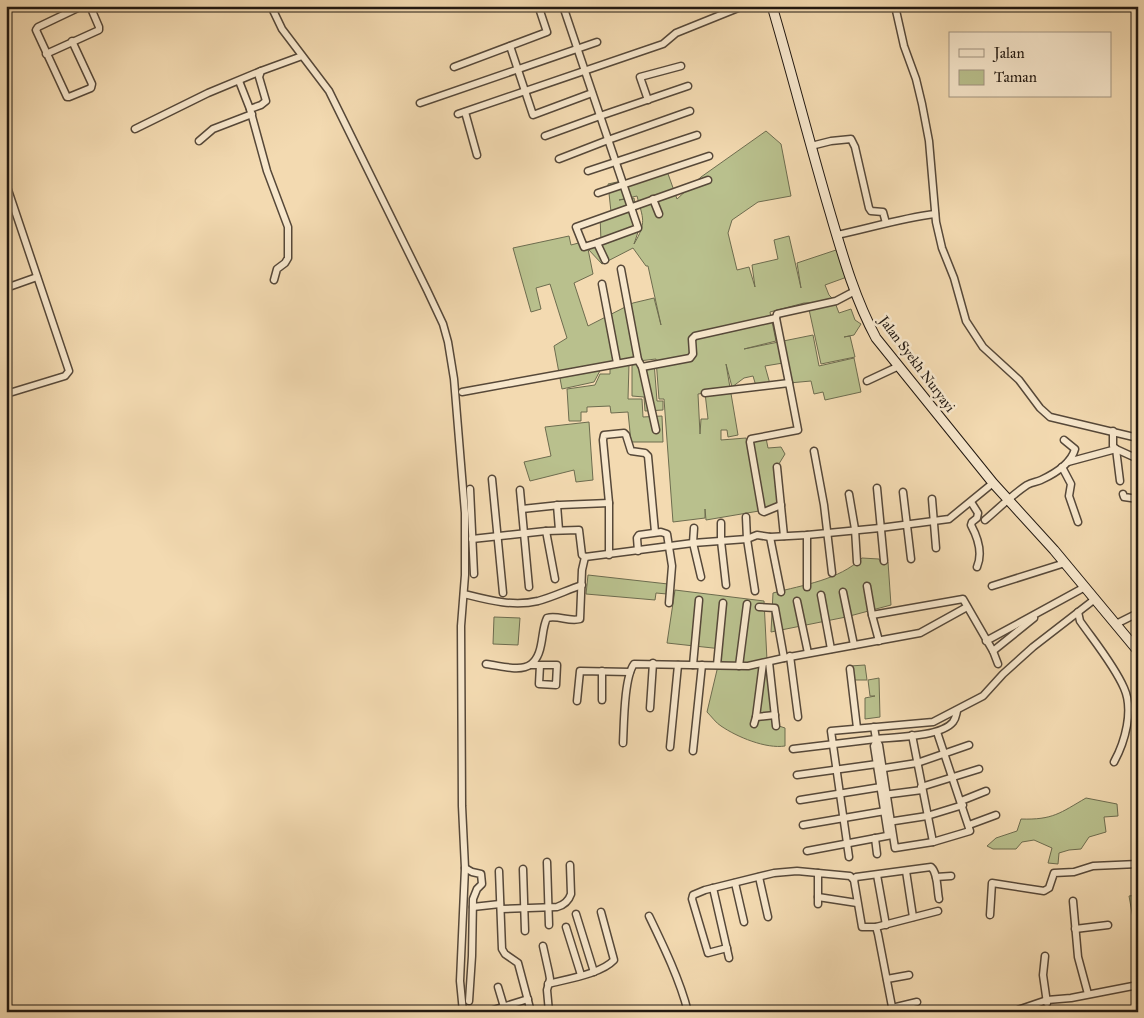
<svg xmlns="http://www.w3.org/2000/svg" width="1144" height="1018" viewBox="0 0 1144 1018" font-family="'IM FELL Great Primer',serif">
	<rect width="100%" height="100%" fill="#f3dab1"/>
	<filter id="stains"><feTurbulence type="fractalNoise" baseFrequency=".004" numOctaves="4"/><feColorMatrix values="0 0 0 0 .2 0 0 0 0 .09 0 0 0 0 .02 0 0 0 .5 -.17"/></filter>
	<radialGradient id="worn" r=".72"><stop offset=".6" stop-color="#630" stop-opacity="0"/><stop offset="1" stop-color="#630" stop-opacity=".3"/></radialGradient>
	<g fill="#b9c08d" stroke="#6d6c4f" fill-rule="evenodd">
		<path d="M766,131L781,144L791,196L758,202L732,220L728,233L737,270L749,267L755,287L752,265L778,259L774,240L789,236L801,288L797,263L839,249L847,277L825,285L829,295L834,300L839,313L851,309L855,320L861,324L854,335L844,337L850,336L855,357L821,364L808,305L816,303H804L770,312L776,341L744,349L813,335L819,366L854,358L861,392L825,400L823,392L814,394L811,381L789,383L783,363L765,366L770,384L756,386L753,376L744,378L732,387L726,364L738,435L728,437L727,430H721V440L746,438L759,511L706,520L705,509V518L673,522L664,399H659L656,359L603,365L594,382L562,389L554,346L567,338L550,284L536,288L541,309L531,312L513,248L569,236L571,245L586,241L588,248L601,242L600,215L611,212L608,184L667,171L677,199L701,177ZM637,196C643,219 647,222 634,244L639,229L634,198L619,200ZM633,248L646,266H648L661,325L654,298L633,303L588,326L574,283L593,274L588,249L602,264ZM705,393L708,419H701L700,434L698,394Z"/>
		<polygon points="654,362 657,401 663,401 663,410 645,411 644,397 632,396 632,365"/>
		<polygon points="629,364 628,399 642,399 643,417 662,416 663,442 631,442 628,412 611,413 610,406 587,407 587,412 581,412 581,421 569,421 567,389 595,385 600,374 610,374 610,365"/>
		<polygon points="589,422 593,480 576,482 574,470 530,481 524,462 551,456 545,427"/>
		<polygon points="766,438 768,448 781,447 785,454 777,467 779,504 764,511 751,440"/>
		<path d="M862,558L879,559L881,563L888,562L891,605L846,617L771,632L773,593C803,585 839,580 862,558Z"/>
		<polygon points="588,575 668,584 667,594 656,593 655,600 586,594"/>
		<path d="M675,590L764,601L768,680L779,726L785,728V746C766,749 737,737 721,726C716,723 712,717 707,712L722,649L667,643Z"/>
		<polygon points="494,617 520,618 518,645 493,644"/>
		<polygon points="865,665 867,680 853,680 850,666"/>
		<polygon points="879,678 880,717 865,719 865,698 875,696 870,696 868,680"/>
		<path d="M1086,798L1117,804L1118,816L1104,817L1106,832L1089,837L1081,849L1069,850L1059,853L1058,864L1048,863L1052,848L1034,840L1022,842L1016,849H993L987,846L996,838L1017,831L1021,819C1053,820 1060,813 1086,798Z"/>
		<polygon points="1138,895 1138,924 1134,924 1129,896"/>
	</g>
	<g fill="none" stroke-linecap="round" stroke-linejoin="round">
		<defs>
			<g id="street">
				<polyline points="271,6 282,29 329,91 427,290 443,324 448,342 454,379 465,513 465,575 461,626 462,806 465,868 460,981 463,1012"/>
				<polyline points="563,6 638,228 597,243 605,260"/>
				<polyline points="895,6 904,46 916,79 922,104 929,141 936,222 942,248 954,278 966,321 983,347 1019,380 1040,408 1050,417 1138,438"/>
				<polyline points="773,8 781,6"/>
				<polyline points="564,9 573,6"/>
				<polyline points="72,41 92,84 91,88 69,97 67,97 36,30 38,27 82,6"/>
				<polyline points="510,46 533,115 592,93"/>
				<polyline points="46,54 99,30 99,27 90,6"/>
				<polyline points="454,67 547,32 539,8 544,6"/>
				<polyline points="239,81 250,109"/>
				<polyline points="648,100 640,77 681,66"/>
				<polyline points="420,103 597,42"/>
				<polyline points="465,112 477,155"/>
				<polyline points="458,114 663,44 676,33 743,6"/>
				<polyline points="135,129 208,93 261,71"/>
				<polyline points="545,136 600,116 688,86"/>
				<polyline points="199,141 213,129 252,114"/>
				<polyline points="811,146 831,141 851,139 855,147 869,208 871,211 883,212 886,223"/>
				<polyline points="559,159 608,140 690,111"/>
				<polyline points="588,171 697,135"/>
				<polyline points="6,184 69,371 65,376 6,394"/>
				<polyline points="598,193 709,156"/>
				<polyline points="653,199 659,214"/>
				<path d="M837,235C870,228 902,218 935,214"/>
				<polyline points="597,243 584,247 576,227 708,180"/>
				<polyline points="621,269 638,360"/>
				<polyline points="274,280 277,269 285,263 288,258 288,227 267,171 250,109 261,105 266,101 259,77 261,71 302,56"/>
				<polyline points="602,284 617,363"/>
				<polyline points="6,288 37,277"/>
				<polyline points="642,367 690,358 693,354 692,339 695,336 776,318"/>
				<polyline points="867,381 899,366"/>
				<polyline points="789,383 776,318 777,314 836,301 855,291"/>
				<polyline points="462,392 638,360 642,367 656,430"/>
				<polyline points="705,393 789,383 798,430 751,439 750,442 762,511 764,512 781,505"/>
				<polyline points="1113,431 1113,446 1116,449 1120,481"/>
				<polyline points="814,451 824,505 832,573"/>
				<polyline points="1068,462 1116,449 1138,459"/>
				<polyline points="777,467 784,536"/>
				<polyline points="1062,467 1071,484 1069,496 1078,522"/>
				<polyline points="492,479 503,593"/>
				<polyline points="877,488 884,561"/>
				<polyline points="470,489 474,574"/>
				<polyline points="520,490 529,587"/>
				<polyline points="903,492 911,559"/>
				<polyline points="849,494 855,529 857,562"/>
				<polyline points="1123,494 1124,497 1138,499"/>
				<polyline points="932,499 936,548"/>
				<path d="M971,502L978,513L977,518L972,522L971,525C978,538 983,553 977,567"/>
				<polyline points="557,505 559,530"/>
				<polyline points="522,509 560,505 609,503"/>
				<polyline points="746,517 747,539 755,591"/>
				<path d="M985,520C999,508 1012,495 1027,485C1032,482 1037,482 1041,480C1054,474 1071,464 1075,449L1064,440"/>
				<polyline points="721,523 721,541 726,585"/>
				<polyline points="694,528 693,543 701,577"/>
				<polyline points="546,531 555,579"/>
				<polyline points="807,535 807,587"/>
				<polyline points="770,537 781,592"/>
				<polyline points="472,539 546,531 579,530 582,555 585,557 693,543 747,539 757,535 770,537 807,535 880,528 949,519 993,483"/>
				<polyline points="638,551 637,538 639,535 661,532 667,534 672,566 669,603"/>
				<polyline points="609,555 609,503 603,440 604,435 624,433 626,435 631,451 645,453 648,456 655,532"/>
				<polyline points="867,586 872,615 879,641"/>
				<polyline points="992,586 1065,563"/>
				<polyline points="843,592 854,645"/>
				<path d="M464,594C488,600 513,607 538,601C553,597 567,590 582,585"/>
				<polyline points="821,595 831,649"/>
				<polyline points="797,601 808,653"/>
				<polyline points="759,607 775,608 784,658"/>
				<path d="M1078,612L1080,621C1094,641 1114,665 1124,688C1134,710 1125,742 1114,762"/>
				<polyline points="872,615 963,599 993,651 998,664"/>
				<polyline points="1116,624 1138,613"/>
				<polyline points="986,641 1085,587"/>
				<polyline points="993,651 1034,618"/>
				<polyline points="790,656 798,717"/>
				<polyline points="769,662 776,726"/>
				<path d="M486,664C510,667 535,678 541,645C543,636 543,626 547,618C558,615 569,622 580,619L582,570L585,557"/>
				<polyline points="531,665 557,665 556,685 539,684 540,665"/>
				<polyline points="693,665 699,600"/>
				<polyline points="717,665 723,603"/>
				<polyline points="739,666 747,604"/>
				<polyline points="850,669 857,728"/>
				<polyline points="602,671 602,700"/>
				<polyline points="577,701 580,671 630,672"/>
				<polyline points="650,708 653,663"/>
				<polyline points="756,717 775,715"/>
				<polyline points="754,724 756,717 763,663"/>
				<path d="M874,727L876,739C895,737 941,737 953,722C956,718 956,715 957,711"/>
				<polyline points="912,735 933,842"/>
				<polyline points="876,742 874,746 888,835"/>
				<path d="M623,743C624,724 624,678 634,664L748,666L784,658L920,633L967,607"/>
				<polyline points="670,747 678,665"/>
				<polyline points="793,749 876,739 879,745 895,848 933,842 970,831 937,732"/>
				<polyline points="693,751 702,665"/>
				<polyline points="878,769 917,763 969,745"/>
				<polyline points="797,775 877,764"/>
				<polyline points="921,787 979,769"/>
				<polyline points="883,795 922,790"/>
				<polyline points="800,800 881,787"/>
				<polyline points="961,801 986,791"/>
				<polyline points="888,822 927,816 963,805"/>
				<polyline points="803,825 885,811"/>
				<polyline points="969,825 996,815"/>
				<polyline points="875,838 877,854"/>
				<polyline points="807,851 892,835"/>
				<polyline points="849,857 831,731 933,722 983,696 1003,674 1033,647 1095,599"/>
				<polyline points="547,862 549,925"/>
				<polyline points="465,868 472,872 481,874 482,884 477,889 473,899 472,956 469,1001"/>
				<polyline points="523,869 525,931"/>
				<polyline points="499,871 502,949 505,954 518,963 531,1012"/>
				<polyline points="906,871 913,917"/>
				<polyline points="877,875 886,925"/>
				<polyline points="759,877 768,917"/>
				<polyline points="936,877 951,876"/>
				<path d="M854,880L856,877L931,867C938,873 937,890 939,899"/>
				<polyline points="735,883 744,922"/>
				<polyline points="713,888 729,958"/>
				<polyline points="818,897 857,903"/>
				<polyline points="1073,901 1078,957 1088,994"/>
				<polyline points="818,904 818,873 850,876 854,880 862,927 876,927 878,934 893,1012"/>
				<polyline points="473,907 500,904"/>
				<path d="M501,909L557,907C564,905 569,900 571,894L570,865"/>
				<polyline points="576,914 594,972"/>
				<polyline points="990,915 992,883 1044,891 1049,888 1054,873 1074,872 1093,866 1138,864"/>
				<path d="M649,916C663,945 680,980 688,1012"/>
				<polyline points="566,927 581,975"/>
				<polyline points="876,927 938,911"/>
				<polyline points="1075,929 1108,925"/>
				<polyline points="543,946 549,973 550,979 547,990 549,1012"/>
				<polyline points="727,948 708,953 692,899 693,895 705,890 774,873 797,871 818,873"/>
				<polyline points="1045,956 1043,975 1047,1003"/>
				<polyline points="887,979 909,975"/>
				<path d="M548,984C567,979 601,974 614,960L601,912"/>
				<polyline points="498,987 504,1007"/>
				<polyline points="892,1008 917,1002"/>
				<polyline points="487,1012 528,999"/>
				<polyline points="1012,1012 1047,1000 1071,998 1138,985"/>
			</g>
			<path id="secondary" d="M772,6C792,74 809,141 829,209C842,253 854,297 876,338L993,483L1054,550L1138,651"/>
		</defs>
		<use href="#street" stroke="#564839" stroke-width="9"/>
		<use href="#secondary" stroke="#211811" stroke-width="11"/>
		<use href="#street" stroke="#f7e7cc" stroke-width="6"/>
		<use href="#secondary" stroke="#f7e7cc" stroke-width="9"/>
	</g>
	<g text-anchor="middle" dominant-baseline="central" stroke-width="5" stroke-linejoin="round" paint-order="stroke">
		<g font-size="14" fill="#211811" stroke="#f7e7cc">
			<text transform="translate(917 364) rotate(53)">Jalan Syekh Nuryayi</text>
		</g>
	</g>
	<rect width="1144" height="1018" fill="none" stroke="#f3dab1" stroke-width="25"/>
	<rect x="8" y="8" width="1129" height="1003" fill="none" stroke="#211811" stroke-width="2.5"/>
	<rect x="12" y="12" width="1119" height="993" fill="none" stroke="#211811"/>
	<rect x="949" y="32" width="162" height="65" fill="#f7e7cc" stroke="#a19481"/>
	<rect x="959" y="49" width="25" height="8" fill="#f7e7cc" stroke="#a19481"/>
	<text x="994" y="58" font-size="15" fill="#211811">Jalan</text>
	<rect x="959" y="70" width="25" height="15" fill="#b9c08d" stroke="#a19481"/>
	<text x="994" y="82" font-size="15" fill="#211811">Taman</text>
	<rect width="100%" height="100%" filter="url(#stains)"/>
	<rect width="100%" height="100%" fill="url(#worn)"/>
</svg>
